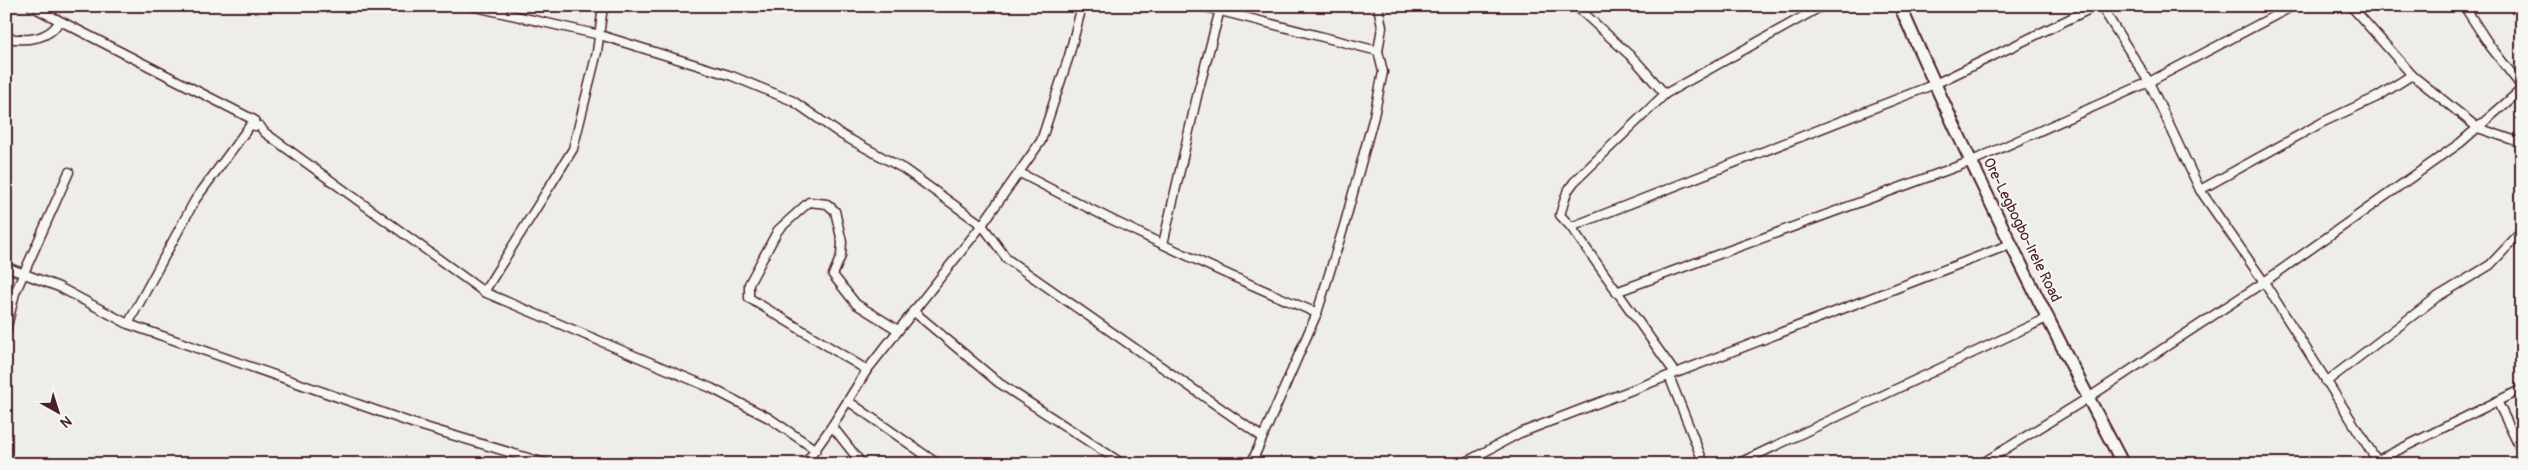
<svg xmlns="http://www.w3.org/2000/svg" width="2528" height="470" viewBox="0 0 2528 470" font-family="Pangolin,sans-serif">
	<rect width="100%" height="100%" fill="#efedea"/>
	<filter id="ink" filterUnits="userSpaceOnUse"><feTurbulence type="fractalNoise" baseFrequency=".02" numOctaves="2"/><feDisplacementMap in="SourceGraphic" scale="10" xChannelSelector="R" yChannelSelector="G"/><feConvolveMatrix kernelMatrix="1 2 1 2 8 2 1 2 1" color-interpolation-filters="sRGB"/></filter>
	<g filter="url(#ink)">
		<g fill="none" stroke-linecap="round" stroke-linejoin="round">
			<defs>
				<g id="street">
					<polyline points="31,6 254,120"/>
					<polyline points="471,6 600,35 732,76 793,101 842,135 904,169 982,225 1007,259 1262,437"/>
					<polyline points="1201,6 1378,51"/>
					<polyline points="1576,6 1636,61 1665,94"/>
					<polyline points="2101,6 2149,82 2200,190 2264,282 2379,464"/>
					<polyline points="2351,6 2412,75 2478,128 2522,143"/>
					<polyline points="2464,6 2490,46 2522,87"/>
					<path d="M6,38C25,41 48,40 59,22"/>
					<path d="M1020,173C1117,224 1216,271 1317,313"/>
					<polyline points="2200,190 2323,122 2377,97 2412,75"/>
					<polyline points="1571,227 1935,84 2096,6"/>
					<polyline points="1163,244 1198,92 1221,6"/>
					<polyline points="6,267 59,287 128,324 412,423 548,464"/>
					<polyline points="484,292 573,149 597,52 603,6"/>
					<polyline points="1616,292 1972,161 2149,82 2293,6"/>
					<polyline points="913,311 999,383 1123,464"/>
					<polyline points="128,324 195,200 254,120 255,126 260,126 264,132 484,292 711,388 769,418 816,450"/>
					<polyline points="6,331 15,293 69,172"/>
					<polyline points="867,370 749,298 749,284 778,230 809,202 827,204 835,211 842,242 841,256 833,275 856,304 898,330"/>
					<polyline points="1675,373 1571,227 1560,215 1567,192 1574,182 1665,94 1822,6"/>
					<polyline points="1669,376 1704,464"/>
					<polyline points="2326,382 2437,297 2490,265 2522,231"/>
					<polyline points="848,401 938,464"/>
					<polyline points="2497,401 2522,452"/>
					<polyline points="832,426 862,464"/>
					<polyline points="6,463 13,464"/>
					<polyline points="805,464 832,426 867,370 982,225 1041,141 1069,56 1082,6"/>
					<polyline points="1251,464 1317,313 1344,226 1374,116 1383,72 1378,51 1382,27 1378,6"/>
					<polyline points="1462,464 1520,433 2011,244"/>
					<polyline points="1737,464 2049,317"/>
					<polyline points="1981,464 2088,398 2264,282 2460,143 2522,89"/>
					<polyline points="2370,464 2522,389"/>
				</g>
				<path id="secondary" d="M1900,6C1968,161 2044,314 2123,464"/>
			</defs>
			<use href="#street" stroke="#4a1f2b" stroke-width="11"/>
			<use href="#secondary" stroke="#4a1f2b" stroke-width="15"/>
			<use href="#street" stroke="#f6f6f2" stroke-width="8"/>
			<use href="#secondary" stroke="#f6f6f2" stroke-width="11"/>
		</g>
	</g>
	<g text-anchor="middle" dominant-baseline="central" stroke-width="4" stroke-linejoin="round" paint-order="stroke">
		<g font-size="15" fill="#4a1f2b" stroke="#f6f6f2">
			<text transform="translate(2022 230) rotate(64)">Ore-Legbogbo-Irele Road</text>
		</g>
	</g>
	<rect width="2528" height="470" fill="none" stroke="#f6f6f2" stroke-width="25"/>
	<rect x="12" y="12" width="2503" height="445" fill="none" stroke="#4a1f2b" stroke-width="2" filter="url(#ink)"/>
	<g transform="translate(58 412) rotate(141)" stroke="#f6f6f2" stroke-width="4" paint-order="stroke">
	<path d="M0-4L9 19L0 12L-9 19Z" fill="#4a1f2b"/>
	<text y="-8" font-size="14" font-weight="bold" text-anchor="middle" fill="#4a1f2b">N</text>
	</g>
</svg>
